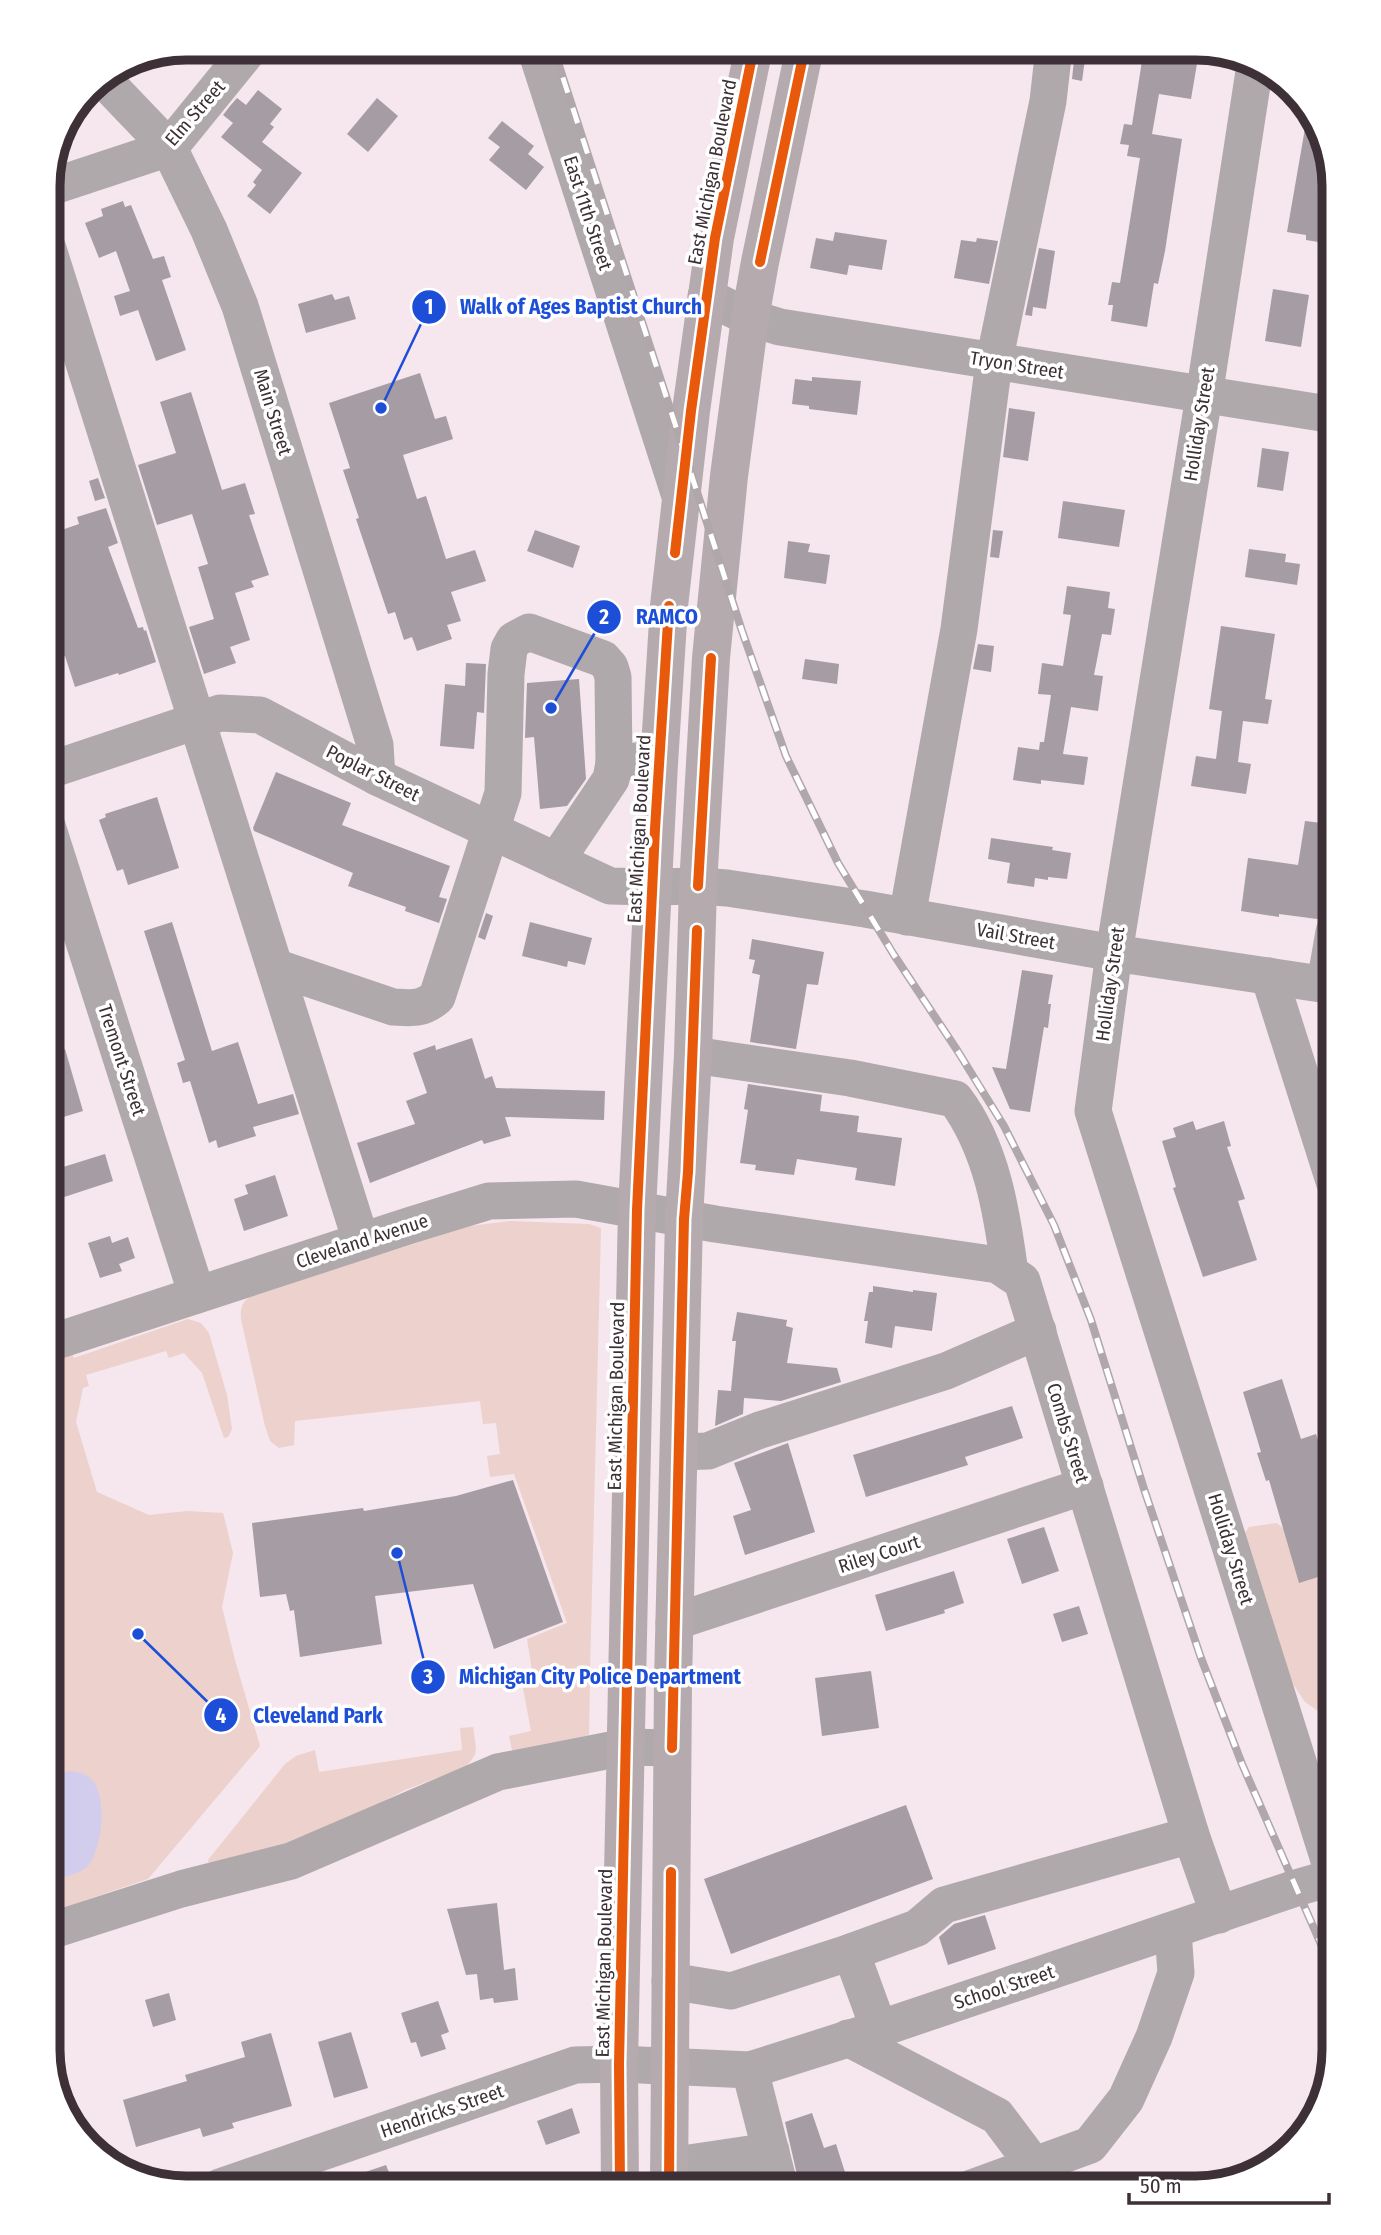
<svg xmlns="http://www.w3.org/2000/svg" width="1381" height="2235" viewBox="0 0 1381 2235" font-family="'Fira Sans Condensed',sans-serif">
	<rect width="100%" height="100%" fill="#f6e6ee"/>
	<g fill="#ecd1cc">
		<path d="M510,1221L589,1224L601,1228L590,1671H560L533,1677L527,1639L567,1623L514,1474L490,1477L487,1456L500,1454L496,1423L483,1424L480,1401L295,1421L294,1445L279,1448L270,1441L265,1426L241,1319C240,1308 242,1302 252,1295L470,1226Z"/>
		<polygon points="188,1319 201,1323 209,1333 227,1395 232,1429 228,1437 224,1438 202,1373 184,1353 169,1358 166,1351 86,1375 89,1386 83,1388 76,1422 97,1492 149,1515 187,1511 223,1513 233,1553 222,1607 235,1660 260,1746 148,1879 47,1913 47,1360 71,1352 74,1358"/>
		<polygon points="1277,1523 1290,1535 1319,1582 1334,1579 1334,1713 1321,1713 1305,1702 1283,1669 1279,1639 1241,1561 1239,1542 1249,1527"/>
		<polygon points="559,1679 590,1680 589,1735 513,1755 509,1736 531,1731 523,1688"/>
		<polygon points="473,1727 476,1747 475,1755 466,1767 405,1790 296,1847 210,1868 208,1860 285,1764 296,1756 315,1750 319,1772 462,1750 460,1728"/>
	</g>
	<path fill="#d3cded" d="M70,1771C75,1772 81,1772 86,1775C110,1788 103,1848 88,1866C79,1875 59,1878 47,1882V1778Z"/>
	<g fill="#a69ca4">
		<polygon points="1144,48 1173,48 1199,52 1191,99 1159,94 1152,134 1182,139 1165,251 1158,284 1154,283 1147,327 1111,321 1113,305 1108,305 1112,282 1120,283 1140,158 1127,156 1129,145 1120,144 1124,124 1132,125"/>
		<polygon points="1075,50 1086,52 1082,81 1072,79"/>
		<polygon points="258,90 282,109 270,124 274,127 262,142 302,173 270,214 247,196 256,185 253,182 262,170 221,137 233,123 223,115 230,106 237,98 246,105"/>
		<polygon points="377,98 398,116 368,152 347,134"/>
		<polygon points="1308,111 1319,124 1334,186 1334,230 1331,244 1306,240 1306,235 1287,232"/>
		<polygon points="502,121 534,146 528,154 544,167 526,190 489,160 500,147 488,138"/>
		<polygon points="123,201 125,207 131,205 153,259 164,256 171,277 162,280 186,350 156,361 138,310 120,316 114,296 130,291 116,251 99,258 85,223 103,216 101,209"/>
		<polygon points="835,232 887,240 882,270 849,265 847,275 810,268 816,238 833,241"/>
		<polygon points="977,238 998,241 989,284 954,278 961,240 976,242"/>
		<polygon points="1039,248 1055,251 1046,309 1033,307 1032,316 1025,315"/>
		<polygon points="1273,289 1309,295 1301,347 1265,341"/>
		<polygon points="332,294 335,300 349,296 356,319 306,333 298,304"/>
		<polygon points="420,373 435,419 446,416 453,439 403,455 417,499 426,496 446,559 475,550 486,581 451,592 461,621 447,625 452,639 417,651 412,637 404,640 395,612 388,614 356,519 359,518 343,470 350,468 329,403"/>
		<polygon points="812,377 861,381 857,415 809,409 809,406 792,404 795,379 812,381"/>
		<polygon points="191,392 222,490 245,483 255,514 249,515 269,575 251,581 254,587 235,593 250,640 230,647 236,663 204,674 189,627 214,619 198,567 208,564 192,514 157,525 138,465 176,453 160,402"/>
		<polygon points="1009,408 1035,412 1028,461 1003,457"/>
		<polygon points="1262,448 1289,452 1283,491 1257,487"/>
		<polygon points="98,478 105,498 95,501 89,481"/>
		<polygon points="1063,501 1125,510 1119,547 1058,538"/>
		<polygon points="106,508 118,543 108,547 138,628 143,627 144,631 146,630 156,662 119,675 118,673 75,687 65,656 61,657 52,632 47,634 47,535 79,524 77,517"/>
		<polygon points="535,530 580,546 573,568 527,551"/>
		<polygon points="993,530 1003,531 999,558 990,557"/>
		<polygon points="788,541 810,544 808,552 830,555 826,584 784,578"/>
		<polygon points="1249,549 1286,554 1285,562 1300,564 1297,585 1245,577"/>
		<polygon points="1067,586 1110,592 1108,608 1115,609 1111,635 1102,634 1094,675 1103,676 1098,711 1071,707 1063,754 1088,757 1084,785 1041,780 1041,784 1013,780 1018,747 1039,750 1040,742 1044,742 1051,695 1038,694 1042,663 1063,666 1071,615 1063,614"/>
		<polygon points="1221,626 1275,634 1265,699 1272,700 1268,724 1243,721 1238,762 1251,764 1246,794 1191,786 1196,756 1216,759 1222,711 1209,709"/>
		<polygon points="978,644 994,646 991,672 973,669"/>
		<polygon points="805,659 839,664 837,684 802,679"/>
		<polygon points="466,663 486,664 484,713 477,712 474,749 440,746 445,684 465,686"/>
		<polygon points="579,679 586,779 567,806 540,809 534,737 525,738 527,683"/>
		<polygon points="276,772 351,803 342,825 450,866 439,897 447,899 439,923 405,911 406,907 348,886 353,873 254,831 253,828"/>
		<polygon points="157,797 179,868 128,885 123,869 117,871 99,820 106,817 105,814"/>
		<polygon points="1305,821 1330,824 1319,918 1317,919 1279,914 1279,917 1241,911 1248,858 1298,865"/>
		<polygon points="991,838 1053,847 1052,850 1071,853 1067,879 1048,877 1048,880 1035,878 1034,887 1007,883 1010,863 988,859"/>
		<polygon points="486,913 493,916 485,940 478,937"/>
		<polygon points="172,922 212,1051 238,1042 258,1104 293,1094 299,1114 253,1127 256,1136 218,1148 216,1140 209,1143 190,1081 183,1083 177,1063 185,1060 144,931"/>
		<polygon points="530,922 592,938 585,965 568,961 567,967 522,956"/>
		<polygon points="752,939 824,952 818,985 807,984 796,1049 750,1042 760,975 752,973 755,960 749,959"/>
		<polygon points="1022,970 1053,975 1048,1004 1051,1004 1048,1028 1044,1027 1030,1112 1010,1109 992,1067 1006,1069"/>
		<polygon points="472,1038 485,1079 492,1076 496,1088 605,1091 604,1120 505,1117 511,1136 484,1144 482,1140 370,1183 357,1143 415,1124 406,1101 427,1093 413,1053 435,1045 436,1050"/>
		<polygon points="65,1049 83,1111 47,1122 47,1055"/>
		<polygon points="748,1084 822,1095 820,1111 859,1116 857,1132 902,1138 895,1186 855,1180 857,1168 797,1159 794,1175 755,1170 756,1165 740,1163 748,1110 744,1109"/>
		<polygon points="1193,1121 1196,1130 1224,1121 1231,1146 1227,1147 1245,1199 1238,1201 1257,1260 1203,1277 1173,1188 1176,1187 1162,1141 1176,1137 1173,1128"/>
		<polygon points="105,1154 113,1181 52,1201 47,1185 47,1172"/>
		<polygon points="275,1175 288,1216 244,1231 234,1199 248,1194 245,1185"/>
		<polygon points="110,1236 112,1243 128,1237 135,1258 119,1264 122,1271 100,1278 88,1243"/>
		<polygon points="873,1286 913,1292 913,1290 937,1293 932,1331 895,1326 892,1348 865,1343 868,1321 864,1321 869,1292 873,1292"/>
		<polygon points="737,1312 787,1320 786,1326 793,1328 787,1363 837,1368 841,1382 781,1401 744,1398 743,1414 715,1426 718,1390 731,1391 736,1341 732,1341"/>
		<polygon points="1282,1379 1301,1439 1316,1434 1334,1489 1334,1572 1299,1583 1269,1480 1266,1481 1257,1453 1261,1452 1243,1392"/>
		<polygon points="1012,1406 1023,1438 965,1457 968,1465 866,1497 853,1455"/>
		<polygon points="788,1443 815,1532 745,1555 733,1516 751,1510 734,1463"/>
		<polygon points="513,1480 563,1622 494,1649 473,1584 375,1596 382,1644 300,1657 294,1610 290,1611 286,1594 260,1597 252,1523 363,1508 364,1511 456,1496"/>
		<polygon points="1044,1527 1059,1571 1022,1584 1007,1539"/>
		<polygon points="954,1571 964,1603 944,1610 945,1613 886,1631 875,1595"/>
		<polygon points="1079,1606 1088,1634 1062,1642 1053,1614"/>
		<polygon points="871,1671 879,1728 822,1736 815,1678"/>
		<polygon points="906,1805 933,1879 731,1954 704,1879"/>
		<polygon points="497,1903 504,1970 515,1968 518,2000 494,2003 493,1998 480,2000 477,1974 466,1975 447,1909"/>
		<polygon points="985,1915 996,1949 948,1965 939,1937 954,1924"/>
		<polygon points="169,1993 176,2020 153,2027 145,2000"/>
		<polygon points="438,2001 449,2032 441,2035 446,2049 421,2057 416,2042 411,2043 401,2013"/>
		<polygon points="351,2032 368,2088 334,2098 318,2042"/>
		<polygon points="271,2033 292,2106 232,2123 234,2128 203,2137 200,2128 136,2147 123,2100 187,2081 185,2075 245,2057 241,2042"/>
		<polygon points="572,2108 580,2133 546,2145 537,2121"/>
		<polygon points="812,2113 824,2148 836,2144 850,2188 800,2188 785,2122"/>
		<polygon points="386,2165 395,2188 331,2188 330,2184"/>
	</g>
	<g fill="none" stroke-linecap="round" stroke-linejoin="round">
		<g stroke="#b0a9ab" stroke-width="37">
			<polyline points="535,47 681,499"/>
			<polyline points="1255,65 1204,396 1114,953 1093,1111 1334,1876"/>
			<polyline points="102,78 169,148 209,230 240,306 375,745 377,777"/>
			<polyline points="48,188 169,148 251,47"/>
			<polyline points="48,249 361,1241"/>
			<polyline points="706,296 750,318 780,327 1334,415"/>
			<polyline points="47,771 220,713 260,715 377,777 610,886 653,887 698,886 727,888 865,909 1114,953 1334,986"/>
			<polyline points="47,826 197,1295"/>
			<polyline points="556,861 611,779 614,763 637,761"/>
			<polyline points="907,917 959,629 994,362 1048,101 1054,48"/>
			<path d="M275,967L393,1007C412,1008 422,1010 437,997L503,793L506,674L509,649L514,640L529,632L603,659L610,667L613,677L614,763"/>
			<polyline points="1269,976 1334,1181"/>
			<polyline points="1325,984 1334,932"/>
			<path d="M693,1055L850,1078L955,1099C992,1148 1002,1213 1010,1273"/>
			<polyline points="47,1344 408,1226 489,1201 576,1199 715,1224 998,1265 1022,1281 1191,1835 1219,1915"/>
			<polyline points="680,1452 708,1451 760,1430 946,1371 1038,1331"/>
			<polyline points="674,1622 1085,1486"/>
			<polyline points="47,1932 181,1889 291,1861 498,1772 626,1747 672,1748"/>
			<polyline points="851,1952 879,2029"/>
			<polyline points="670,1981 731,1991 851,1952 917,1928 944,1905 1191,1835"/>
			<polyline points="848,2038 997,2116 1033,2164"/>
			<polyline points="750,2070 780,2188"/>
			<polyline points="669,2166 771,2151"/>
			<polyline points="220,2187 575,2065 619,2064 750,2070 879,2029 1296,1888 1334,1877"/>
			<polyline points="972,2188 1090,2145 1126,2099 1154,2037 1176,1973 1173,1931"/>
		</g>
		<g stroke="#b5aaae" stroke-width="38">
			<polyline points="620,2188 619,2064 637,1210 659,763 669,606 691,411 715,238 754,47"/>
			<polyline points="669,2188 673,1682 684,1219 693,1055 698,886 711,658 729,476 750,318 760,262 805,47"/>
		</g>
		<defs>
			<polyline id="rail" points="553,47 742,631 786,756 838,863 894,955 957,1050 1004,1126 1054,1225 1091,1320 1144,1489 1201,1658 1242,1764 1334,1974"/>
		</defs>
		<use href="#rail" stroke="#b0a7ab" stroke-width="8"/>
		<use href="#rail" stroke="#fff" stroke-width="5" stroke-dasharray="16" stroke-linecap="butt"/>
		<defs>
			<g id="cycleway">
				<polyline points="760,262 805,47"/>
				<polyline points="675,553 691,411 715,238 754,47"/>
				<polyline points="698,886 711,658"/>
				<polyline points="672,1748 684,1219 688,1172 697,930"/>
				<polyline points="620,2188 619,2064 637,1210 655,829 669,606"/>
				<polyline points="669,2188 671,1872"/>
			</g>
		</defs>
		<use href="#cycleway" stroke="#fff" stroke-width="15"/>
		<use href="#cycleway" stroke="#e8590c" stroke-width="10"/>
	</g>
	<g text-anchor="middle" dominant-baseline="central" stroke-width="7" stroke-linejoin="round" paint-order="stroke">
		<g font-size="19" fill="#3d3037" stroke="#fff">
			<text transform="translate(195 113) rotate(-49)">Elm Street</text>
			<text transform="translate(712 172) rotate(-79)">East Michigan Boulevard</text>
			<text transform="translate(588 213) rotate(72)">East 11th Street</text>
			<text transform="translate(1017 365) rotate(9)">Tryon Street</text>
			<text transform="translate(273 412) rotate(73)">Main Street</text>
			<text transform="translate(1199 424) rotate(-81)">Holliday Street</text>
			<text transform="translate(373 773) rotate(27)">Poplar Street</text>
			<text transform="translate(639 829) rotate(-87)">East Michigan Boulevard</text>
			<text transform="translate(1016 936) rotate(10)">Vail Street</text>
			<text transform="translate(1110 984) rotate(-82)">Holliday Street</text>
			<text transform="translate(122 1060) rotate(72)">Tremont Street</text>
			<text transform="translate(362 1241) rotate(-18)">Cleveland Avenue</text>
			<text transform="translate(616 1396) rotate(-89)">East Michigan Boulevard</text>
			<text transform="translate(1068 1433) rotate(73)">Combs Street</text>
			<text transform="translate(1231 1549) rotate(73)">Holliday Street</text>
			<text transform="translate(879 1554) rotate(-18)">Riley Court</text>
			<text transform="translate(604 1963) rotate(-89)">East Michigan Boulevard</text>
			<text transform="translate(1004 1987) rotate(-18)">School Street</text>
			<text transform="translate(442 2111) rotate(-19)">Hendricks Street</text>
		</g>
	</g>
	<path d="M0 0H1381V2235H0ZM186 60H1196A126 126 0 0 1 1322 186V2050A126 126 0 0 1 1196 2176H186A126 126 0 0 1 60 2050V186A126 126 0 0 1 186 60Z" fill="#fff" fill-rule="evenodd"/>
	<path fill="none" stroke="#3d3037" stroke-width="9" d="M186 60H1196A126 126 0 0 1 1322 186V2050A126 126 0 0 1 1196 2176H186A126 126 0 0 1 60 2050V186A126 126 0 0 1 186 60Z"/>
	<path fill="none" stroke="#1d4ed8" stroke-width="2.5" d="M381 408L429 307M551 708L604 617M397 1553L428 1677M138 1634L221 1715"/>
	<g fill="#1d4ed8" stroke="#fff" stroke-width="2.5">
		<circle cx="381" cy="408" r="7"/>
		<circle cx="551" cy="708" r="7"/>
		<circle cx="397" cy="1553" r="7"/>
		<circle cx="138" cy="1634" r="7"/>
		<circle cx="429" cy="307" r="18"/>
		<circle cx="604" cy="617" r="18"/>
		<circle cx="428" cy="1677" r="18"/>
		<circle cx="221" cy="1715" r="18"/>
	</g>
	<g font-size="21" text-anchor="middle" font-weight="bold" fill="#fff">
		<text x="429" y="314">1</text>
		<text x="604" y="624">2</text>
		<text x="428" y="1684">3</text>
		<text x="221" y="1723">4</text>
	</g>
	<g font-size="21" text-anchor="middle" font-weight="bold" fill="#1d4ed8" stroke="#fff" stroke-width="7" stroke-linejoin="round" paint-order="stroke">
		<text x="581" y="314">Walk of Ages Baptist Church</text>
		<text x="667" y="624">RAMCO</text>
		<text x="600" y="1684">Michigan City Police Department</text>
		<text x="318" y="1723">Cleveland Park</text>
	</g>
	<path d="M1129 2193v10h200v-10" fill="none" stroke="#3d3037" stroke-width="3.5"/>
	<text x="1140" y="2193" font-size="21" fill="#3d3037" stroke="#ffffff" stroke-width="5" paint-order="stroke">50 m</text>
</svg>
